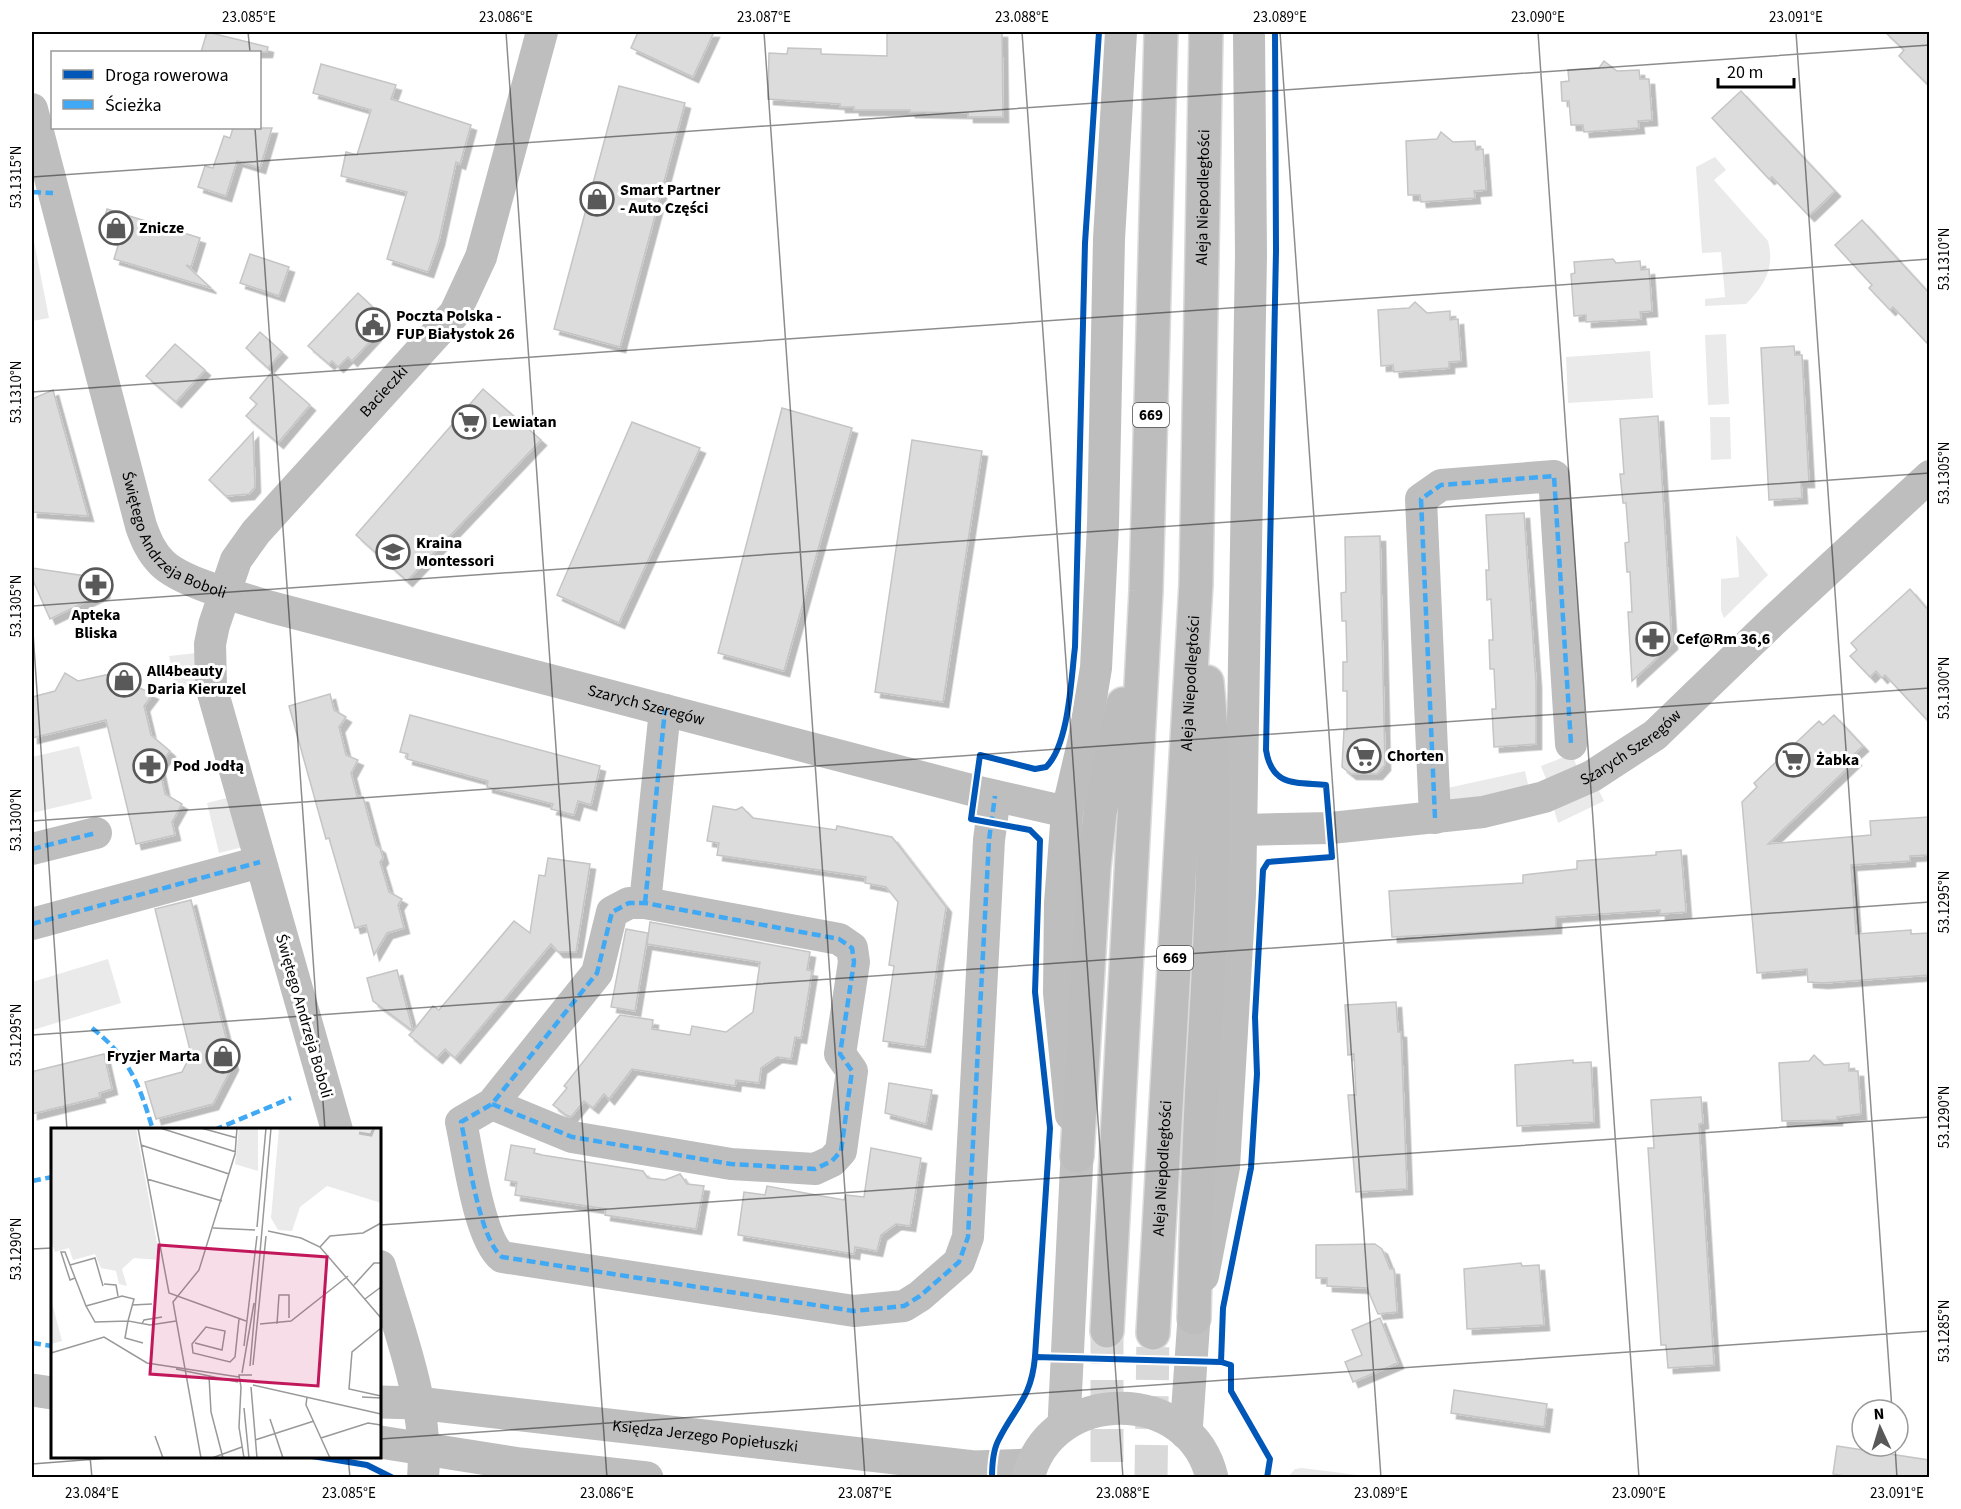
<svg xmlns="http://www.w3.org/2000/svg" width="1961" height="1509" viewBox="0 0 1961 1509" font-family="'Source Sans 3',sans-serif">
	<defs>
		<filter id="shadow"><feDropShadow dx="5.5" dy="5.5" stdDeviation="0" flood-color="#0004"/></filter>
	</defs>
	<rect width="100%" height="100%" fill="#fff"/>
	<g fill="#eaeaea">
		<path d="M1715,157L1726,170L1714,180L1768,241C1775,268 1765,285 1746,304L1705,306V299L1725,297L1721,252L1702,253L1696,167Z"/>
		<polygon points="32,231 49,318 32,321"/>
		<polygon points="1726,334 1729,404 1708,405 1705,335"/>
		<polygon points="1650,351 1653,398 1568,403 1566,357"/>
		<polygon points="1710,417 1730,417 1731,459 1711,460"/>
		<polygon points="1736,535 1768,575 1724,618 1721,611 1721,579 1739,577"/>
		<polygon points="196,653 202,690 178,697 169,656"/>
		<polygon points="79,746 92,799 32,813 32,757"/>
		<polygon points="1572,754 1577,767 1546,779 1541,766"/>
		<polygon points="1525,771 1529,789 1450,804 1443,789"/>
		<polygon points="1597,787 1604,801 1558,823 1553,806"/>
		<polygon points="231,797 243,847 219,853 207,803"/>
		<polygon points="108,959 121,1003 33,1030 32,982"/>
		<polygon points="1302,1468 1373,1477 1288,1477 1295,1469"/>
	</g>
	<g fill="#dcdcdc" stroke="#c5c5c5" stroke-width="1.5" filter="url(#shadow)">
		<polygon points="207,32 268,47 267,52 201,52"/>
		<polygon points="638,32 714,32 693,77 631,48"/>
		<polygon points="887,32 1002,32 1003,117 968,117 968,113 910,112 910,110 854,110 854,107 840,107 840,104 768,99 769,53 787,54 788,48 821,49 821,54 887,56"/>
		<polygon points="1885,32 1929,32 1929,86 1899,56 1904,50"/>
		<polygon points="1604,61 1617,71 1639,70 1640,79 1649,79 1652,120 1638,121 1639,128 1584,132 1583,125 1571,125 1569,101 1562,101 1561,82 1569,81 1568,70 1599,68"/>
		<polygon points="321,64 396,85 391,99 471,125 460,164 456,162 439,240 428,272 387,259 407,192 341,176 346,152 357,155 371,110 313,93"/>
		<polygon points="619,86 685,103 620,347 554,329"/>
		<polygon points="1741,91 1835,191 1809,216 1772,177 1769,179 1712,118"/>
		<polygon points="233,128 272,128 260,168 237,161 226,196 198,187 205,166 213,168 224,136 230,138"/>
		<polygon points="1441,132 1453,142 1475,141 1476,150 1483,149 1486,190 1474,191 1475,198 1421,202 1420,195 1408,195 1406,141 1437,139"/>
		<polygon points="107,209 200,238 191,267 186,265 211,288 114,259 120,239 100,233"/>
		<polygon points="1862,220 1929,293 1929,345 1893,307 1890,310 1869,288 1872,285 1835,245"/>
		<polygon points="250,254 289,267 279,296 240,283"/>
		<polygon points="1613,259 1616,263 1640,261 1641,270 1649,269 1652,311 1640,312 1641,319 1586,322 1586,315 1574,316 1571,274 1575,273 1574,262"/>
		<polygon points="358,293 377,311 374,315 381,321 372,331 376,335 352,361 348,357 338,367 332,361 329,364 308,346"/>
		<polygon points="1415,302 1427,313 1450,311 1450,320 1458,319 1461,361 1449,362 1449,368 1394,372 1393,365 1381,366 1378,310 1409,308"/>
		<polygon points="260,332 282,352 268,368 246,348"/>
		<polygon points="175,344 205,370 176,402 146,376"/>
		<polygon points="1794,346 1795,355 1802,355 1809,482 1801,482 1802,498 1769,500 1761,348"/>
		<polygon points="272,372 310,405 278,443 246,416 257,404 250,398"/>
		<polygon points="483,389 541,440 407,581 356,535"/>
		<polygon points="53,390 88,516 32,512 32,399"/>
		<polygon points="782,408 852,428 784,671 718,653"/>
		<polygon points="1658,416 1672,644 1632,681 1628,612 1632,612 1630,572 1627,572 1625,543 1629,542 1626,503 1623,503 1620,474 1624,474 1620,419"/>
		<polygon points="632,422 700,448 619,623 557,595"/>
		<polygon points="253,432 255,487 249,494 226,496 209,480"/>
		<polygon points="912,440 982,451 943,702 875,692"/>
		<polygon points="1524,513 1536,682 1536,744 1494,747 1492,709 1496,709 1494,669 1490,669 1489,640 1493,640 1491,599 1487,600 1486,570 1489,570 1486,515"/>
		<polygon points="1380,536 1385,765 1377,774 1351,774 1342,767 1344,730 1347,730 1347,691 1343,691 1343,662 1347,662 1346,621 1342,621 1341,593 1346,592 1345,537"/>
		<polygon points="32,568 106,579 104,593 50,619 32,578"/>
		<polygon points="1910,589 1929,611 1929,722 1885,675 1882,678 1876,671 1870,677 1850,656 1857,650 1851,643"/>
		<polygon points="129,670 133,685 153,694 144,706 151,735 170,751 159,766 165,794 182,804 172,822 175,835 136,844 106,720 32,738 32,697 55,691 65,673 78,681"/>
		<polygon points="330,694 334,710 346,717 339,727 346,755 358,760 351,773 357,796 363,797 376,845 380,848 383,858 380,862 389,892 402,899 398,905 404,928 387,933 374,955 366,925 355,928 329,838 326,839 289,706"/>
		<polygon points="410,715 600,766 591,805 578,801 574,815 551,809 553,804 487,787 488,781 407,759 408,754 400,752"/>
		<polygon points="1834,715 1863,746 1852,756 1856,760 1768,844 1871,835 1870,821 1929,817 1929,855 1910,856 1910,861 1851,865 1856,934 1911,930 1911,934 1929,933 1929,975 1823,983 1808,982 1807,969 1757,973 1742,802 1757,787 1754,783 1801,738 1819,721 1823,725"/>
		<polygon points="713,806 736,810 742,807 753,818 836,830 837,826 892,837 946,907 925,1047 883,1041 894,966 889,965 898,902 886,887 865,883 866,877 717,855 719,843 707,841"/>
		<polygon points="1681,850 1686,912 1660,914 1660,910 1556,917 1556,928 1392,937 1389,891 1523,883 1523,875 1577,869 1577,861 1656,855 1656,852"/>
		<polygon points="548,858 590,864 576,952 558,952 551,944 455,1058 445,1049 437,1058 409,1035 413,1031 373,1001 367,978 397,970 413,1031 433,1006 439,1010 514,921 530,933 539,875 545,876"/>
		<polygon points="191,900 233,1065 213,1104 156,1119 145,1082 182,1072 191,1054 155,909"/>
		<polygon points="650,922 810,952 807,970 812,971 801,1038 795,1037 791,1059 777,1057 761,1068 759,1083 736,1080 735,1086 632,1069 609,1099 604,1094 593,1108 584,1101 571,1117 566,1115 553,1105 567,1088 564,1086 620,1015 653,1020 652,1029 690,1035 692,1026 726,1032 753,1012 760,962 647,944"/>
		<polygon points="626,929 648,933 635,1011 611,1007"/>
		<polygon points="1396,1002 1398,1032 1401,1032 1407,1189 1356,1192 1348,1095 1356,1095 1354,1054 1348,1055 1345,1005"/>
		<polygon points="104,1054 112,1089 99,1093 100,1097 32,1114 32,1074 35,1071"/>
		<polygon points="1814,1055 1824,1065 1849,1063 1849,1071 1858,1071 1861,1114 1837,1117 1837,1120 1782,1121 1779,1063 1809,1061"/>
		<polygon points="1573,1060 1573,1063 1591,1062 1594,1122 1517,1126 1515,1065"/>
		<polygon points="889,1083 932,1090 926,1124 885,1113"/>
		<polygon points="1701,1097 1703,1123 1699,1124 1714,1365 1668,1368 1666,1345 1661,1345 1648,1148 1654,1148 1651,1100"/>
		<polygon points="511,1145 535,1149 534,1153 542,1155 643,1171 648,1178 665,1180 680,1174 687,1184 704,1186 696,1229 605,1215 606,1209 515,1195 517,1182 505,1180"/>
		<polygon points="871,1148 921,1158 910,1226 896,1224 881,1235 877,1251 855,1247 854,1254 738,1235 744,1192 765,1195 767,1186 844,1200 846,1195 864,1197"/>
		<polygon points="1375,1244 1382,1249 1390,1269 1394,1269 1397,1312 1378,1314 1367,1288 1327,1286 1327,1278 1316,1278 1316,1245"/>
		<polygon points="1521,1263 1522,1266 1539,1265 1544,1325 1467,1329 1464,1269"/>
		<polygon points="1380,1318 1398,1363 1353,1382 1345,1362 1362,1355 1352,1330"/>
		<polygon points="1454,1390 1547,1404 1544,1427 1451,1413"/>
		<polygon points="1837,1446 1929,1460 1929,1478 1857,1478 1833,1474"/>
	</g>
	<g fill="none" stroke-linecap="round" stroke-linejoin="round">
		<g stroke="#d9d9d9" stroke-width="33" stroke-dasharray="33 16" stroke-linecap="butt">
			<polyline points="1107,1331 1107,1478"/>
			<polyline points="1151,1478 1153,1333"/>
		</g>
		<defs>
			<g id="primary">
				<polyline points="1077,1156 1094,867 1100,813 1123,704"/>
				<path d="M1194,1318C1196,1235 1198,1151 1203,1068C1210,939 1220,810 1207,682"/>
				<polyline points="1107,1331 1146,591 1161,32"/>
				<path id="s5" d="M1153,1333L1196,584L1206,32"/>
			</g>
		</defs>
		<use href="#primary" stroke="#dbdbdb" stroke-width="36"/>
		<g stroke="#bebebe" stroke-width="32">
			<path id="s1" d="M32,109L141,526C146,540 151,552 162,563C182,583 242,598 271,607L975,791L1067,812"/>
			<polyline points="1435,818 1421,499 1441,485 1554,476 1571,744"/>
			<path id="s2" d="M1242,830L1331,828L1483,812L1544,797L1592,776L1655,735L1773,621L1930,476"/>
			<polyline points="32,849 96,833"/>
			<polyline points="645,903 665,710"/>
			<polyline points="32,924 260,862"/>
			<path d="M492,1104L572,1137L731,1164L815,1169L832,1161L841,1151L852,1071L840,1054L854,962L852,948L839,939L645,903H629L612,912L597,973L492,1104L461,1122C468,1153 479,1239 502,1257L854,1311L904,1306L920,1296L959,1262L968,1237L989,840L995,796"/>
			<polyline points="1071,1115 1059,993 1060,903 1067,812 1084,739 1096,668 1103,525 1109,239 1121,32"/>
			<path id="s3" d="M337,1130L211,686L210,644L214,625L236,560L256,532L455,313L481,257L542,32"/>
			<path d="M380,1266C400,1334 429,1406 423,1478"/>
			<polyline points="1203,1276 1224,1167 1240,895 1251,255 1249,32"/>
		</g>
		<g stroke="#bebebe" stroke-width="33">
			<polyline points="32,1390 52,1393"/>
			<path id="s4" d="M380,1402L417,1403L974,1467L1031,1465"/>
			<polyline points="380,1442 520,1464 647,1478"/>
		</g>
		<g stroke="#c1c1c1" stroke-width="33">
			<polyline points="1064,1424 1077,1156"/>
			<polyline points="1186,1433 1194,1318"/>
			<path d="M1028,1478C1051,1385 1191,1385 1212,1478"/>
		</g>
		<use href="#primary" stroke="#bdbdbd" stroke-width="33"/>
		<g stroke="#3fa9f5" stroke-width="4.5" stroke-dasharray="9 4.5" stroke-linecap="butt">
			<polyline points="32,192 53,193"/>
			<polyline points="1435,818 1421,499 1441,485 1554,476 1571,744"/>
			<polyline points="32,849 96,833"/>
			<polyline points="645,903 665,710"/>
			<polyline points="32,924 260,862"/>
			<path d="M92,1028C130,1058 139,1084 153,1130"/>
			<path d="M492,1104L572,1137L731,1164L815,1169L832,1161L841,1151L852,1071L840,1054L854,962L852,948L839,939L645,903H629L612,912L597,973L492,1104L461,1122C468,1153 479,1239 502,1257L854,1311L904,1306L920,1296L959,1262L968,1237L989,840L995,796"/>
			<polyline points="214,1130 291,1098"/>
			<polyline points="32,1181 52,1177"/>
			<polyline points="32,1343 52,1346"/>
		</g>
		<defs>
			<g id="cycleway">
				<path d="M1035,1357L1050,1128L1035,992L1040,840L1030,830L971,819L980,755L1035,769L1046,767C1069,745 1071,679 1075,647L1085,243L1099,32"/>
				<path d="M1221,1362L1223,1308L1251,1168L1257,1074L1255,1017L1263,870L1268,862L1332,857L1326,785C1295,782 1272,787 1266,750L1276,251L1275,32"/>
				<polyline points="312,1456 367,1465 393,1478"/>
				<path d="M992,1478C992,1466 993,1451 998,1441C1015,1406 1031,1400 1035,1357L1221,1362L1231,1365V1391L1270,1459L1267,1478"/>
			</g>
		</defs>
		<use href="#cycleway" stroke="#fff" stroke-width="10"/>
		<use href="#cycleway" stroke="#0057b8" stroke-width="6"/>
	</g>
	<path fill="none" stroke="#000" stroke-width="1.5" stroke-opacity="0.45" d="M248,32L250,52M506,32L607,1478M764,32L865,1478M1022,32L1123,1478M1280,32L1381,1478M1538,32L1639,1478M1796,32L1892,1410M255,128L325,1130M32,177L1930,45M32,392L1930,259M32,606L1930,473M32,618L67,1130M32,821L1930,688M32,1035L1930,902M380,1225L1930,1117M32,1249L52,1248M380,1439L1930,1331M1895,1446L1897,1478M90,1456L92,1478M348,1456L350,1478M32,1464L135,1456"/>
	<defs>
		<symbol id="shop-ring" viewBox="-11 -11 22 22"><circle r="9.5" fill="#fff" stroke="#595959" stroke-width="1.5"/><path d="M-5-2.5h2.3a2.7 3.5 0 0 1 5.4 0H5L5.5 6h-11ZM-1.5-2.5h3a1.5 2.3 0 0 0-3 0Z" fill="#595959"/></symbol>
		<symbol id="civic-ring" viewBox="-11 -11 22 22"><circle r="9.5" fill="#fff" stroke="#595959" stroke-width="1.5"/><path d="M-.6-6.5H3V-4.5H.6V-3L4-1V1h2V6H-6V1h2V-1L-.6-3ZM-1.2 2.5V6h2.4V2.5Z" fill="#595959"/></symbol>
		<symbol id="supermarket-ring" viewBox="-11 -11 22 22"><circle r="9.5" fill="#fff" stroke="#595959" stroke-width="1.5"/><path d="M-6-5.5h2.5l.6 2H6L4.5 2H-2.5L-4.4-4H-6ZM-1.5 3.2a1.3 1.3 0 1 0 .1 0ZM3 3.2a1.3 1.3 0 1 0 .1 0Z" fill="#595959"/></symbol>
		<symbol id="school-ring" viewBox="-11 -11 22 22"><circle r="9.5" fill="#fff" stroke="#595959" stroke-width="1.5"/><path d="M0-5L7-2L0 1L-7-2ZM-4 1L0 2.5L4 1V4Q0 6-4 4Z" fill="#595959"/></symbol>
		<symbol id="pharmacy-ring" viewBox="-11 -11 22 22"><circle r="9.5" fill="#fff" stroke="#595959" stroke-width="1.5"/><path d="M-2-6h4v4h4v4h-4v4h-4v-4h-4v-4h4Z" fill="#595959"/></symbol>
	</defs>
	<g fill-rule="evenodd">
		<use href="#shop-ring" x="578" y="180" width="38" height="38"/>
		<use href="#shop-ring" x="97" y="209" width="38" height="38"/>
		<use href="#civic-ring" x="354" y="306" width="38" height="38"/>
		<use href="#supermarket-ring" x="450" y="403" width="38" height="38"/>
		<use href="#school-ring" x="374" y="533" width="38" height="38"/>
		<use href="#pharmacy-ring" x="77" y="566" width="38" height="38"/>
		<use href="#pharmacy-ring" x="1634" y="620" width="38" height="38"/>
		<use href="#shop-ring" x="105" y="661" width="38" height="38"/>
		<use href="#supermarket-ring" x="1345" y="737" width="38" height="38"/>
		<use href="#supermarket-ring" x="1774" y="741" width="38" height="38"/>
		<use href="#pharmacy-ring" x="131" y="747" width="38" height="38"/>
		<use href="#shop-ring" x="204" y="1037" width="38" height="38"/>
	</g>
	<g text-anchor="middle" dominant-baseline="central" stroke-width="6" stroke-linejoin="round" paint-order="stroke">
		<g fill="#fff" stroke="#4c4c4c" stroke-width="1.5">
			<rect x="1133" y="403" width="36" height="24" rx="4.5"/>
			<rect x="1157" y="946" width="36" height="24" rx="4.5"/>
		</g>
		<g font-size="15" font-weight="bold" fill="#000">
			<text x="1151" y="415">669</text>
			<text x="1175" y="958">669</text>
		</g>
		<g font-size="16" font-weight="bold" fill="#000" stroke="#fff" text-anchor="start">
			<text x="620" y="190">Smart Partner<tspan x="620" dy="18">- Auto Części</tspan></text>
			<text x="139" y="228">Znicze</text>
			<text x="396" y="316">Poczta Polska -<tspan x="396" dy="18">FUP Białystok 26</tspan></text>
			<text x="492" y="422">Lewiatan</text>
			<text x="416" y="543">Kraina<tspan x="416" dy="18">Montessori</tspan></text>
			<text x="96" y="615" text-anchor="middle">Apteka<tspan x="96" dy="18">Bliska</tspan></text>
			<text x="1676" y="639">Cef@Rm 36,6</text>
			<text x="147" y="671">All4beauty<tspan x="147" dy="18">Daria Kieruzel</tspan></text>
			<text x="1387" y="756">Chorten</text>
			<text x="1816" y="760">Żabka</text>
			<text x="173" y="766">Pod Jodłą</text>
			<text x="200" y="1056" text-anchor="end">Fryzjer Marta</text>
		</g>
		<g font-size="16" fill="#000" stroke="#fff">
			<text stroke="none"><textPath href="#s5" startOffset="1137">Aleja Niepodległości</textPath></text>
			<text stroke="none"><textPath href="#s3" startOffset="816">Bacieczki</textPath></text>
			<text stroke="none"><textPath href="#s1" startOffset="460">Świętego Andrzeja Boboli</textPath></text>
			<text stroke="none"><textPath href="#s5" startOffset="651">Aleja Niepodległości</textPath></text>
			<text stroke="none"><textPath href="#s1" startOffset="980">Szarych Szeregów</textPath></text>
			<text stroke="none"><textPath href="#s2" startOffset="405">Szarych Szeregów</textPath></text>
			<text transform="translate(304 1016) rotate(74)">Świętego Andrzeja Boboli</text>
			<text stroke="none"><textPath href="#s5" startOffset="165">Aleja Niepodległości</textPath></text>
			<text stroke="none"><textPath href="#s4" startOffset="327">Księdza Jerzego Popiełuszki</textPath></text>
		</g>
	</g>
	<g transform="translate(51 1128)">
		<rect width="330" height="330" fill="#fff"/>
		<path d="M0,0H85L109,132L83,130L71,141L76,158L68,156L65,143L50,140L44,126L22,132L18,120L4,124L0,113ZM188,0H207V43L184,36ZM228,0H330V75L276,58L249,79L241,103L227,102L220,90ZM0,171L11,213L0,216Z" fill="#eaeaea"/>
		<path fill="none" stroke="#bcbcbc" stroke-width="3" d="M308,5L320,7L323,0"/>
		<path fill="none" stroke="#999" stroke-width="1.5" d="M87,0L118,165L195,193M109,0L185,24M150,0L186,10M90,17L178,46M96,51L171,73M206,99L215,0M162,100L204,102M217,103L250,110L269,119L330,190M269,119L279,108L312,105L330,95M19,137L14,124H10L19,152L24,150M53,156L65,157L67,168M303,157L323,135H330M314,171L330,159M81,177L101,176M35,178L19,137L44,130L52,158M91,196L93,192L111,189M209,196L240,193L297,148M226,196L228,167H238V190M330,200L301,224L298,261L330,268M92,215L74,210L77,193L44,194L35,178L71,168L83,171L77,193L99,197L125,193M144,215L171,222L174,203L155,199L141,216L142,225L179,234L184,229L188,191M193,218L206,108M0,225L53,209L96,235L188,249M202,237L215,108M199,238L220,0M125,241L187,254M191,245L203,175M158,248L160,284L172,330M202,257L330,286M190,259L188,299L193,330M190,259L188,247H201M200,259L206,330M256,269L255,277L279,330M311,269L330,270M193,280L198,330M219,291L232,330M104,308L112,330M270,310L317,295L330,297M204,312L263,293M150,330L122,174L148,142L184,26L186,0M161,330L191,319"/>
		<path fill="#c2185b" fill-opacity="0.15" stroke="#c2185b" stroke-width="3" d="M108,117L276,129L267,258L99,246Z"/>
		<rect width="330" height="330" fill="none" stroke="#000" stroke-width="3"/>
	</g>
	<rect width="1961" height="1509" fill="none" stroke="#ffffff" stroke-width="66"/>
	<rect x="51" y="51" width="210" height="78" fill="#ffffff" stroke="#999999" stroke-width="1.5"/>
	<rect x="63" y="70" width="30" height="9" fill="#0057b8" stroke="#999999" stroke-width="1.5"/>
	<text x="105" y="81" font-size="18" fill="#000000">Droga rowerowa</text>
	<rect x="63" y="100" width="30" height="9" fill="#3fa9f5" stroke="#999999" stroke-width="1.5"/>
	<text x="105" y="111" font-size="18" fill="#000000">Ścieżka</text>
	<g transform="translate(1880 1428) rotate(356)"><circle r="28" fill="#ffffff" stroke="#999999" stroke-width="1.5"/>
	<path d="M0-4.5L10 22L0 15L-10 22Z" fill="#595959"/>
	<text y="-9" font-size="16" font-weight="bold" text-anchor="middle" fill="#000000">N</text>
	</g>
	<path d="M1718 78v9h76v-9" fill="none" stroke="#000000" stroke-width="3"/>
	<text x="1727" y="78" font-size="18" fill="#000000" stroke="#ffffff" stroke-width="4.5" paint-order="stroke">20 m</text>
	<rect x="33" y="33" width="1895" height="1443" fill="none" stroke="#000" stroke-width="2"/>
	<g font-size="15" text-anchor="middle" fill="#000">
		<text x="249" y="22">23.085°E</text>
		<text x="506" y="22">23.086°E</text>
		<text x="764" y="22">23.087°E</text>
		<text x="1022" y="22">23.088°E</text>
		<text x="1280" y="22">23.089°E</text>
		<text x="1538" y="22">23.090°E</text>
		<text x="1796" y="22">23.091°E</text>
		<text transform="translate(16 177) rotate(-90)" y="5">53.1315°N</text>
		<text transform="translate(1944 259) rotate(-90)" y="5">53.1310°N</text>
		<text transform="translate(16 392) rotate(-90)" y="5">53.1310°N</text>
		<text transform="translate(1944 473) rotate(-90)" y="5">53.1305°N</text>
		<text transform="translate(16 606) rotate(-90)" y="5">53.1305°N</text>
		<text transform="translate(1944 688) rotate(-90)" y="5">53.1300°N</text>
		<text transform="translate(16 820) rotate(-90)" y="5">53.1300°N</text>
		<text transform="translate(1944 902) rotate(-90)" y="5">53.1295°N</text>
		<text transform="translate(16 1035) rotate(-90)" y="5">53.1295°N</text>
		<text transform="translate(1944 1117) rotate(-90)" y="5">53.1290°N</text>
		<text transform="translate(16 1249) rotate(-90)" y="5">53.1290°N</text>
		<text transform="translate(1944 1331) rotate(-90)" y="5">53.1285°N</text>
		<text x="92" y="1498">23.084°E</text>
		<text x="349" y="1498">23.085°E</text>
		<text x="607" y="1498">23.086°E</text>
		<text x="865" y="1498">23.087°E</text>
		<text x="1123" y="1498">23.088°E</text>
		<text x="1381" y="1498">23.089°E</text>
		<text x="1639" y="1498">23.090°E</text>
		<text x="1897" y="1498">23.091°E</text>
	</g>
</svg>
